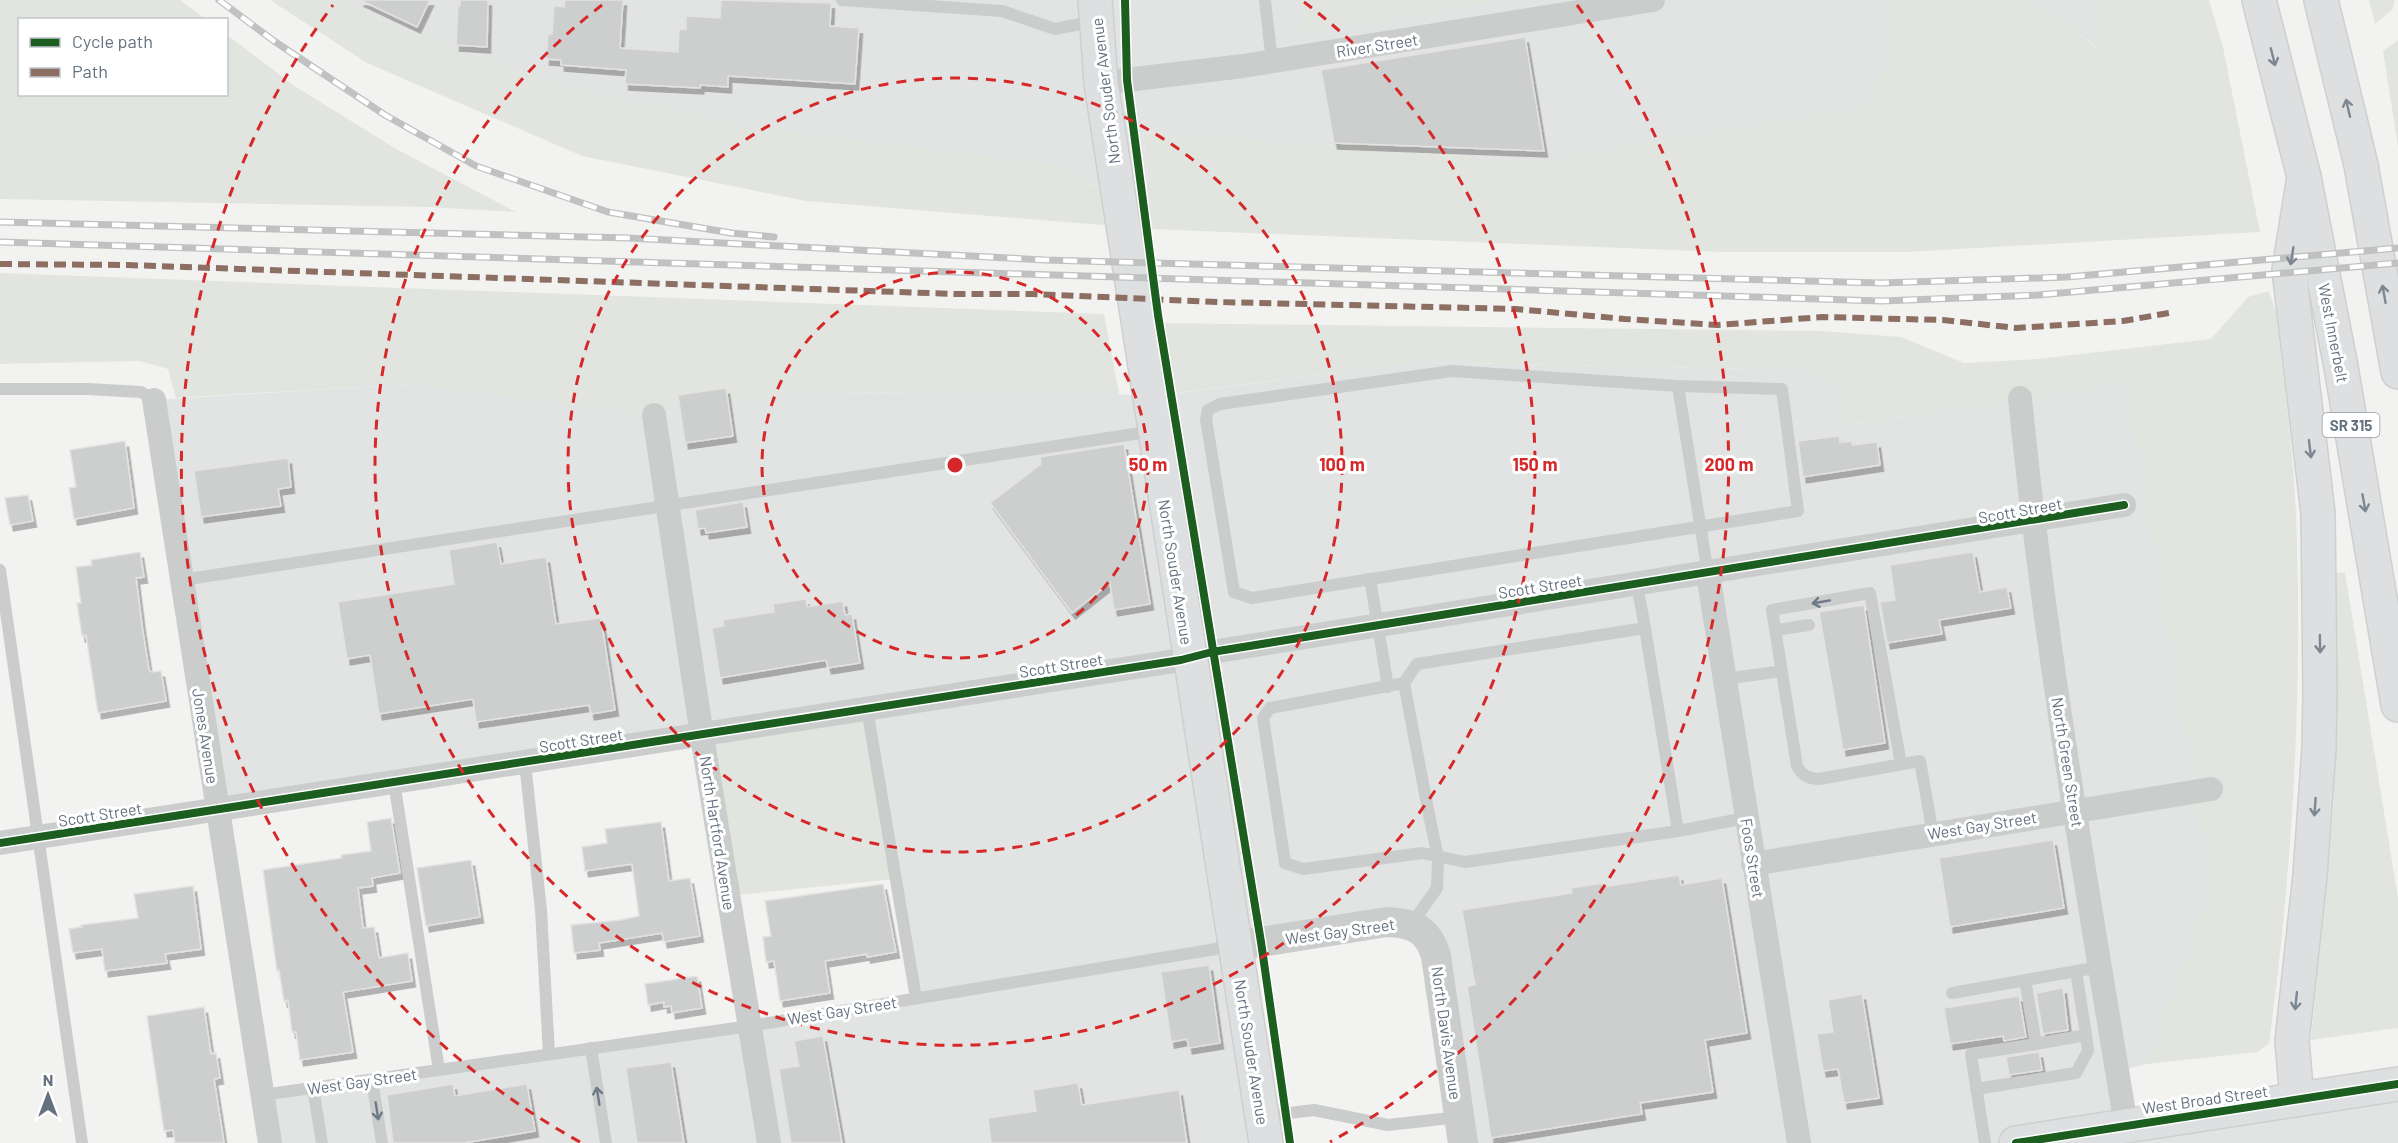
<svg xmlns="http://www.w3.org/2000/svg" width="2398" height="1143" viewBox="0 0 2398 1143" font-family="Barlow,sans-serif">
	<defs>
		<filter id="shadow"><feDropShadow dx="3.5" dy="6" stdDeviation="0" flood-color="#0004"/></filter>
	</defs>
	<rect width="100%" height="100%" fill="#f2f3f1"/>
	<g fill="#e2e4e3">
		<polygon points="344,0 1895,0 1879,84 1863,108 1540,162 1143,132 1148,182 1082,185 1073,167 748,127 565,87 387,23"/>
		<polygon points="2018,0 2094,0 2100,50 2065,23"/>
		<polygon points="1415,362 1801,370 1840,383 1848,425 2127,383 2204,847 2204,908 2147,1064 2117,1071 2126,1124 2398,1084 2398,1143 1463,1143 1420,929 1235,946 1266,1143 270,1143 262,1095 916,999 867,709 218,809 154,400 412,384 654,415 795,392 1119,394 1149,397"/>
	</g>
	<g fill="#e2e5df">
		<polygon points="0,0 180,0 206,19 20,20 20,94 226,94 227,35 296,87 398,150 516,212 428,207 0,199"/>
		<polygon points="270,0 344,0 387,23 565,87 748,127 1073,167 1082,185 1148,182 1143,132 1540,162 1863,108 1879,83 1895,0 2018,0 2065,23 2099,50 2094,0 2209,0 2223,47 2260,232 1906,252 1721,252 1151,229 806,201 582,156 367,63"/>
		<polygon points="1300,0 1505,0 1305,32"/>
		<polygon points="2369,0 2395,0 2393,9 2375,24"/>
		<polygon points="2398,40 2398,147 2383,51"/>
		<polygon points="0,273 1104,314 1119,394 795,392 654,415 412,384 176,398 168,369 140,361 0,364"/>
		<path d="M2269,291L2276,312C2283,379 2293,445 2296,512C2303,689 2293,867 2269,1043L2258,1052L2147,1064L2204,908V847L2127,383L1847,425L1840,383L1801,370L1415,362L1169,394L1157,323L1821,331L1901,337L1964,363L2037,359L2211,339L2248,297Z"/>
		<polygon points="2345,572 2398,898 2398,1028 2311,1040 2334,801 2329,574"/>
		<polygon points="867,709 896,879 728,896 702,736"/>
	</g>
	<g fill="#cdcece" stroke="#e2e2e1" stroke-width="1.5" filter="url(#shadow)">
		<polygon points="360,0 430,0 417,27"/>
		<polygon points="460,0 488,0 487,47 456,45 458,5 460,6"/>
		<polygon points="565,0 623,0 620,48 678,52 679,29 686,30 686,16 720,18 721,0 831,3 830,26 859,28 855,84 728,76 728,87 701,85 700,88 625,84 626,70 561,65 561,60 546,59 548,34 552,34 554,6 564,7"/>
		<polygon points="1525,37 1544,151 1334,143 1321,70"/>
		<polygon points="726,388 733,436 685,443 678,395"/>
		<polygon points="1839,436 1840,443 1852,441 1852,445 1877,442 1880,465 1803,477 1798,441"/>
		<polygon points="125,441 134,508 74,519 69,488 76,487 70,450"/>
		<polygon points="1124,444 1150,604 1114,610 1110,583 1072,613 990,503 1041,464 1040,457"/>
		<polygon points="288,458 291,487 278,489 281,506 201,517 194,471"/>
		<polygon points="28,495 33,521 10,525 5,498"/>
		<polygon points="743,502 747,527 706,533 705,528 698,529 695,510"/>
		<polygon points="497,542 501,564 546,557 556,624 601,618 615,710 591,714 589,705 476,722 473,699 379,714 370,655 347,659 338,602 454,584 449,550"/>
		<polygon points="140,552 144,577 136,578 142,626 149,670 151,672 161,671 166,701 98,713 86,635 82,636 77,603 81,603 76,567 92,565 91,560"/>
		<polygon points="1973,552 1980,592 2007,587 2011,608 1939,620 1942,634 1887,643 1880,602 1895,600 1890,565"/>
		<polygon points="806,599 807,607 843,601 845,615 852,614 860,663 828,668 826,660 720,678 712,628 724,626 723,620 774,612 773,604"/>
		<polygon points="1864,605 1885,743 1843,750 1819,612"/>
		<polygon points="391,818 400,873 372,878 373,886 358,888 363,928 374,927 379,958 408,953 412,981 343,992 353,1052 300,1060 296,1032 292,1032 288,1000 284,1001 279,970 277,971 263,870 342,858 341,855 371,851 367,822"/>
		<polygon points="661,822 669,881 690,878 700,936 664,942 662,933 599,943 600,950 574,953 571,925 621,920 639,916 632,864 585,871 582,847 607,843 605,829"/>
		<polygon points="2053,840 2064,908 1950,927 1939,858"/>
		<polygon points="471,860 480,917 426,926 417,868"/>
		<polygon points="1679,875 1681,885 1722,878 1747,1033 1705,1040 1713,1092 1640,1103 1642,1114 1491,1138 1467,986 1475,985 1462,910 1572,893 1571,888 1602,883 1603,887"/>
		<polygon points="883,884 896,952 867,957 867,954 825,961 830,993 780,1001 774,961 766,962 763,937 771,936 765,901"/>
		<polygon points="193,886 201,949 165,954 167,963 105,971 102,949 73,953 69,929 82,927 81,925 138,918 134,894"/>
		<polygon points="1209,965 1220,1043 1189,1048 1187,1039 1171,1042 1161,972"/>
		<polygon points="697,976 702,1008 672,1013 671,1006 664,1007 664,1002 648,1005 645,984"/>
		<polygon points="2063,988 2068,1030 2043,1034 2036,993"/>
		<polygon points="1862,994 1879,1098 1844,1103 1838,1069 1823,1071 1817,1034 1833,1032 1828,1000"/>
		<polygon points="2019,996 2026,1037 2004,1041 2003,1036 1950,1044 1944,1008"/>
		<polygon points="204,1007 211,1054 216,1053 220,1078 214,1079 224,1143 175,1143 173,1130 164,1131 147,1016"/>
		<polygon points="823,1036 842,1143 791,1143 779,1069 799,1066 794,1041"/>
		<polygon points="2039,1052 2042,1070 2009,1075 2006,1057"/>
		<polygon points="671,1062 684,1143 637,1143 626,1068"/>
		<polygon points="1078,1083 1082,1105 1179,1090 1187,1143 991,1143 988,1118 1036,1111 1033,1090"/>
		<polygon points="453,1084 455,1096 527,1084 535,1131 464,1143 393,1143 387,1095"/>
	</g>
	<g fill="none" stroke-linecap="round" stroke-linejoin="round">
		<defs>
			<g id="primary">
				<polyline points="1095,0 1101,83 1266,1143"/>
				<polyline points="2016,1143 2398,1084"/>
			</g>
			<g id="motorway">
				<polyline points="2259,0 2304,177 2341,367 2398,705"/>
				<polyline points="2321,0 2361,165 2398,372"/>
				<polyline points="2297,1099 2292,1041 2310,875 2319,748 2320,691 2318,513 2289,270 2304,177"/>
			</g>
		</defs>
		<use href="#primary" stroke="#cecfcf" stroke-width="36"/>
		<use href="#motorway" stroke="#cecfcf" stroke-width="36"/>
		<g stroke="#cbcccc" stroke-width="12">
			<polyline points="842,0 1002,11 1055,29 1095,21"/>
			<polyline points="1265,0 1272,62"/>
			<polyline points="1678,386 1782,389 1798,511 1252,598 1234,592 1206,419 1208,410 1220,404 1452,371 1678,386 1708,574"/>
			<polyline points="0,389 88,389 141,392 154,400"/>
			<polyline points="0,570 82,1143"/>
			<polyline points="1370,579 1388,687"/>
			<polyline points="182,580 1154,431"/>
			<polyline points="1637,585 1645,628"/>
			<polygon points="1645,628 1678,831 1465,862 1422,853 1303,869 1285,863 1263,718 1270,708 1404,683 1417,664"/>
			<polyline points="1776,630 1809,625"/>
			<polyline points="1725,679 1782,671"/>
			<polyline points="1404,683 1429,815 1438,857 1437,888 1411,925"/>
			<polyline points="867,709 916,998"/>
			<polyline points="525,763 541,910 549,1054"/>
			<path d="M1901,764L1870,593L1772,610L1797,766C1802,776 1808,778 1819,779L1920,761L1933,834"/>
			<polyline points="394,782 439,1070"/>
			<polyline points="1678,831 1746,818"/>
			<polyline points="2025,980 2036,1044 2086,1035 2076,971"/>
			<polyline points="1952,993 2100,967"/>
			<polyline points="591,1048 606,1143"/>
			<polyline points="372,1080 382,1143"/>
			<polyline points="313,1088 322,1143"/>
			<polyline points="1976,1089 2076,1073 2088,1051 2086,1035"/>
			<polyline points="262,1095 750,1026 1234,946"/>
			<polyline points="1263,1116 1314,1110 1388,1125 1459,1117"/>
			<polyline points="1985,1143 1971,1054 2036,1044"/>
		</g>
		<g stroke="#cbcccc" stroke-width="24">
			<polyline points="1101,83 1243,66 1653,0"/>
			<path d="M2020,398C2044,641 2086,883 2126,1125"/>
			<polyline points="154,400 270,1143"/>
			<polyline points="654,415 702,736 769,1143"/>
			<polyline points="1708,574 1799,1143"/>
			<polyline points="0,843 1181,660 1212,652 2124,505"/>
			<polyline points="1753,864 2211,789"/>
		</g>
		<path stroke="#cbcccc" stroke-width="30" d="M1235,946L1387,922C1413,923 1428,929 1436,956L1463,1143"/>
		<use href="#primary" stroke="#dedfe0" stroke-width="33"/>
		<use href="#motorway" stroke="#dedfe0" stroke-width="33"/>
		<defs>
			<g id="rail">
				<polyline points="219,0 274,41 385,115 476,166 608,212 731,233 774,237"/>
				<polyline points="0,222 628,238 1045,260 1881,283 2067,277 2398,248"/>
				<polyline points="0,242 1881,301 2038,295 2398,263"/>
			</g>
		</defs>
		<use href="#rail" stroke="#c0c1c1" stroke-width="7"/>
		<use href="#rail" stroke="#fff" stroke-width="4.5" stroke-dasharray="14" stroke-linecap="butt"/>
		<polyline stroke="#8d6e63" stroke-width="6" stroke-dasharray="12 6" stroke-linecap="butt" points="0,264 127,265 955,294 1033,294 1218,302 1516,309 1625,319 1718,325 1822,317 1943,320 2016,328 2123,321 2169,313"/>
		<defs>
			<g id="cycleway">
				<polyline points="1125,0 1127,80 1158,315 1261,942 1290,1143"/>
				<polyline points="0,843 1181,660 1212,652 2124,505"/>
				<polyline points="2016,1143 2398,1084"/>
			</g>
		</defs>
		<use href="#cycleway" stroke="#fff" stroke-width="11"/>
		<use href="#cycleway" stroke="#1b5e20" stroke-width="8"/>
	</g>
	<defs><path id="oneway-shaft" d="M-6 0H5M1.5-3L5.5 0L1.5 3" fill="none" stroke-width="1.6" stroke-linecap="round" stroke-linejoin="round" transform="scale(1.5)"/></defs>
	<g stroke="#7c8792">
		<use href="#oneway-shaft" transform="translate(2273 57) rotate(76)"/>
		<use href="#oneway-shaft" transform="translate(2348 108) rotate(-103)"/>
		<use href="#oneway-shaft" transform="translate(2292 256) rotate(99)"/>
		<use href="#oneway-shaft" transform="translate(2384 294) rotate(-100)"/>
		<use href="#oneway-shaft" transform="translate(2310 449) rotate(83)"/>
		<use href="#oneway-shaft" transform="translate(2364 503) rotate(80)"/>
		<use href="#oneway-shaft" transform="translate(2320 644) rotate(89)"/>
		<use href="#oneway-shaft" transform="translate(2315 807) rotate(94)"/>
		<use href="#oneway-shaft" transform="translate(2296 1001) rotate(96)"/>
	</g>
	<g stroke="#6e7a87">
		<use href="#oneway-shaft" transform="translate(1821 602) rotate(170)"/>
		<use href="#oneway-shaft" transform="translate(598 1096) rotate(-99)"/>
		<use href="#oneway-shaft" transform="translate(377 1111) rotate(81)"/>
	</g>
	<g fill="none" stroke="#d62828" stroke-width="3" stroke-dasharray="10 8">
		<circle cx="955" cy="465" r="193"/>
		<circle cx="955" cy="465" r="387"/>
		<path d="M1304 2A580 580 0 1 1 606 2"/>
		<path d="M580 1142A774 774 0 0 1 333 5M1577 5A774 774 0 0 1 1330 1142"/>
	</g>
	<g text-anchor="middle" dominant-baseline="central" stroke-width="6" stroke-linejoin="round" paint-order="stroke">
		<rect fill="#fff" stroke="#929ca5" stroke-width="1.5" x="2322.5" y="413" width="57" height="24" rx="4.5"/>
		<g font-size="15" font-weight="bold" fill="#64717f">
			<text x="2351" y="425">SR 315</text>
		</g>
		<g font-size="16" fill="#64717f" stroke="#fff">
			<text transform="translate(1377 45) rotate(-9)">River Street</text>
			<text transform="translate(1105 91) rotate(-97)">North Souder Avenue</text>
			<text transform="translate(2334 333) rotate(79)">West Innerbelt</text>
			<text transform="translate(2020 510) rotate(-10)">Scott Street</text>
			<text transform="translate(1176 572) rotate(81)">North Souder Avenue</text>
			<text transform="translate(1540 586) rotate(-9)">Scott Street</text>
			<text transform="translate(1061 665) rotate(-9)">Scott Street</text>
			<text transform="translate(206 736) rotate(81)">Jones Avenue</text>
			<text transform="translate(581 740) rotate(-9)">Scott Street</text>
			<text transform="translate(2068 762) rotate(81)">North Green Street</text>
			<text transform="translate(100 814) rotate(-9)">Scott Street</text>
			<text transform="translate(1982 825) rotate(-9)">West Gay Street</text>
			<text transform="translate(718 833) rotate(81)">North Hartford Avenue</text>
			<text transform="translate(1753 858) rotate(81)">Foos Street</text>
			<text transform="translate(1340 931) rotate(-8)">West Gay Street</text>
			<text transform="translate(842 1010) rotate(-9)">West Gay Street</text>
			<text transform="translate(1447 1033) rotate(82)">North Davis Avenue</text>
			<text transform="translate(1252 1052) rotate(81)">North Souder Avenue</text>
			<text transform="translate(362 1081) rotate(-8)">West Gay Street</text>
			<text transform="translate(2205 1099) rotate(-8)">West Broad Street</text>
		</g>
	</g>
	<circle cx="955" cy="465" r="9" fill="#d62828" stroke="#fff" stroke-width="3"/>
	<g font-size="18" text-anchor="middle" font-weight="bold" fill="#d62828" stroke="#fff" stroke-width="6" stroke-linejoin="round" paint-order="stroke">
		<text x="1148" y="471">50 m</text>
		<text x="1342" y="471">100 m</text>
		<text x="1535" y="471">150 m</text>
		<text x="1729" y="471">200 m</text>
	</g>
	<rect x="18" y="18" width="210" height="78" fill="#ffffff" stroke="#c1c6cc" stroke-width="1.5"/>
	<rect x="30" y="38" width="30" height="9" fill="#1b5e20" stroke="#c1c6cc" stroke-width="1.5"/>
	<text x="72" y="48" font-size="18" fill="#64717f">Cycle path</text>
	<rect x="30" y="68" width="30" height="9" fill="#8d6e63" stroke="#c1c6cc" stroke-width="1.5"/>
	<text x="72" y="78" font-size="18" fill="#64717f">Path</text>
	<g transform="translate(48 1095)" stroke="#ffffff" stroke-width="4.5" paint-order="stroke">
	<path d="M0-4.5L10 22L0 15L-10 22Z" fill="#64717f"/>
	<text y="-9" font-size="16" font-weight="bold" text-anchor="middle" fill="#64717f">N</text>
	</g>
</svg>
